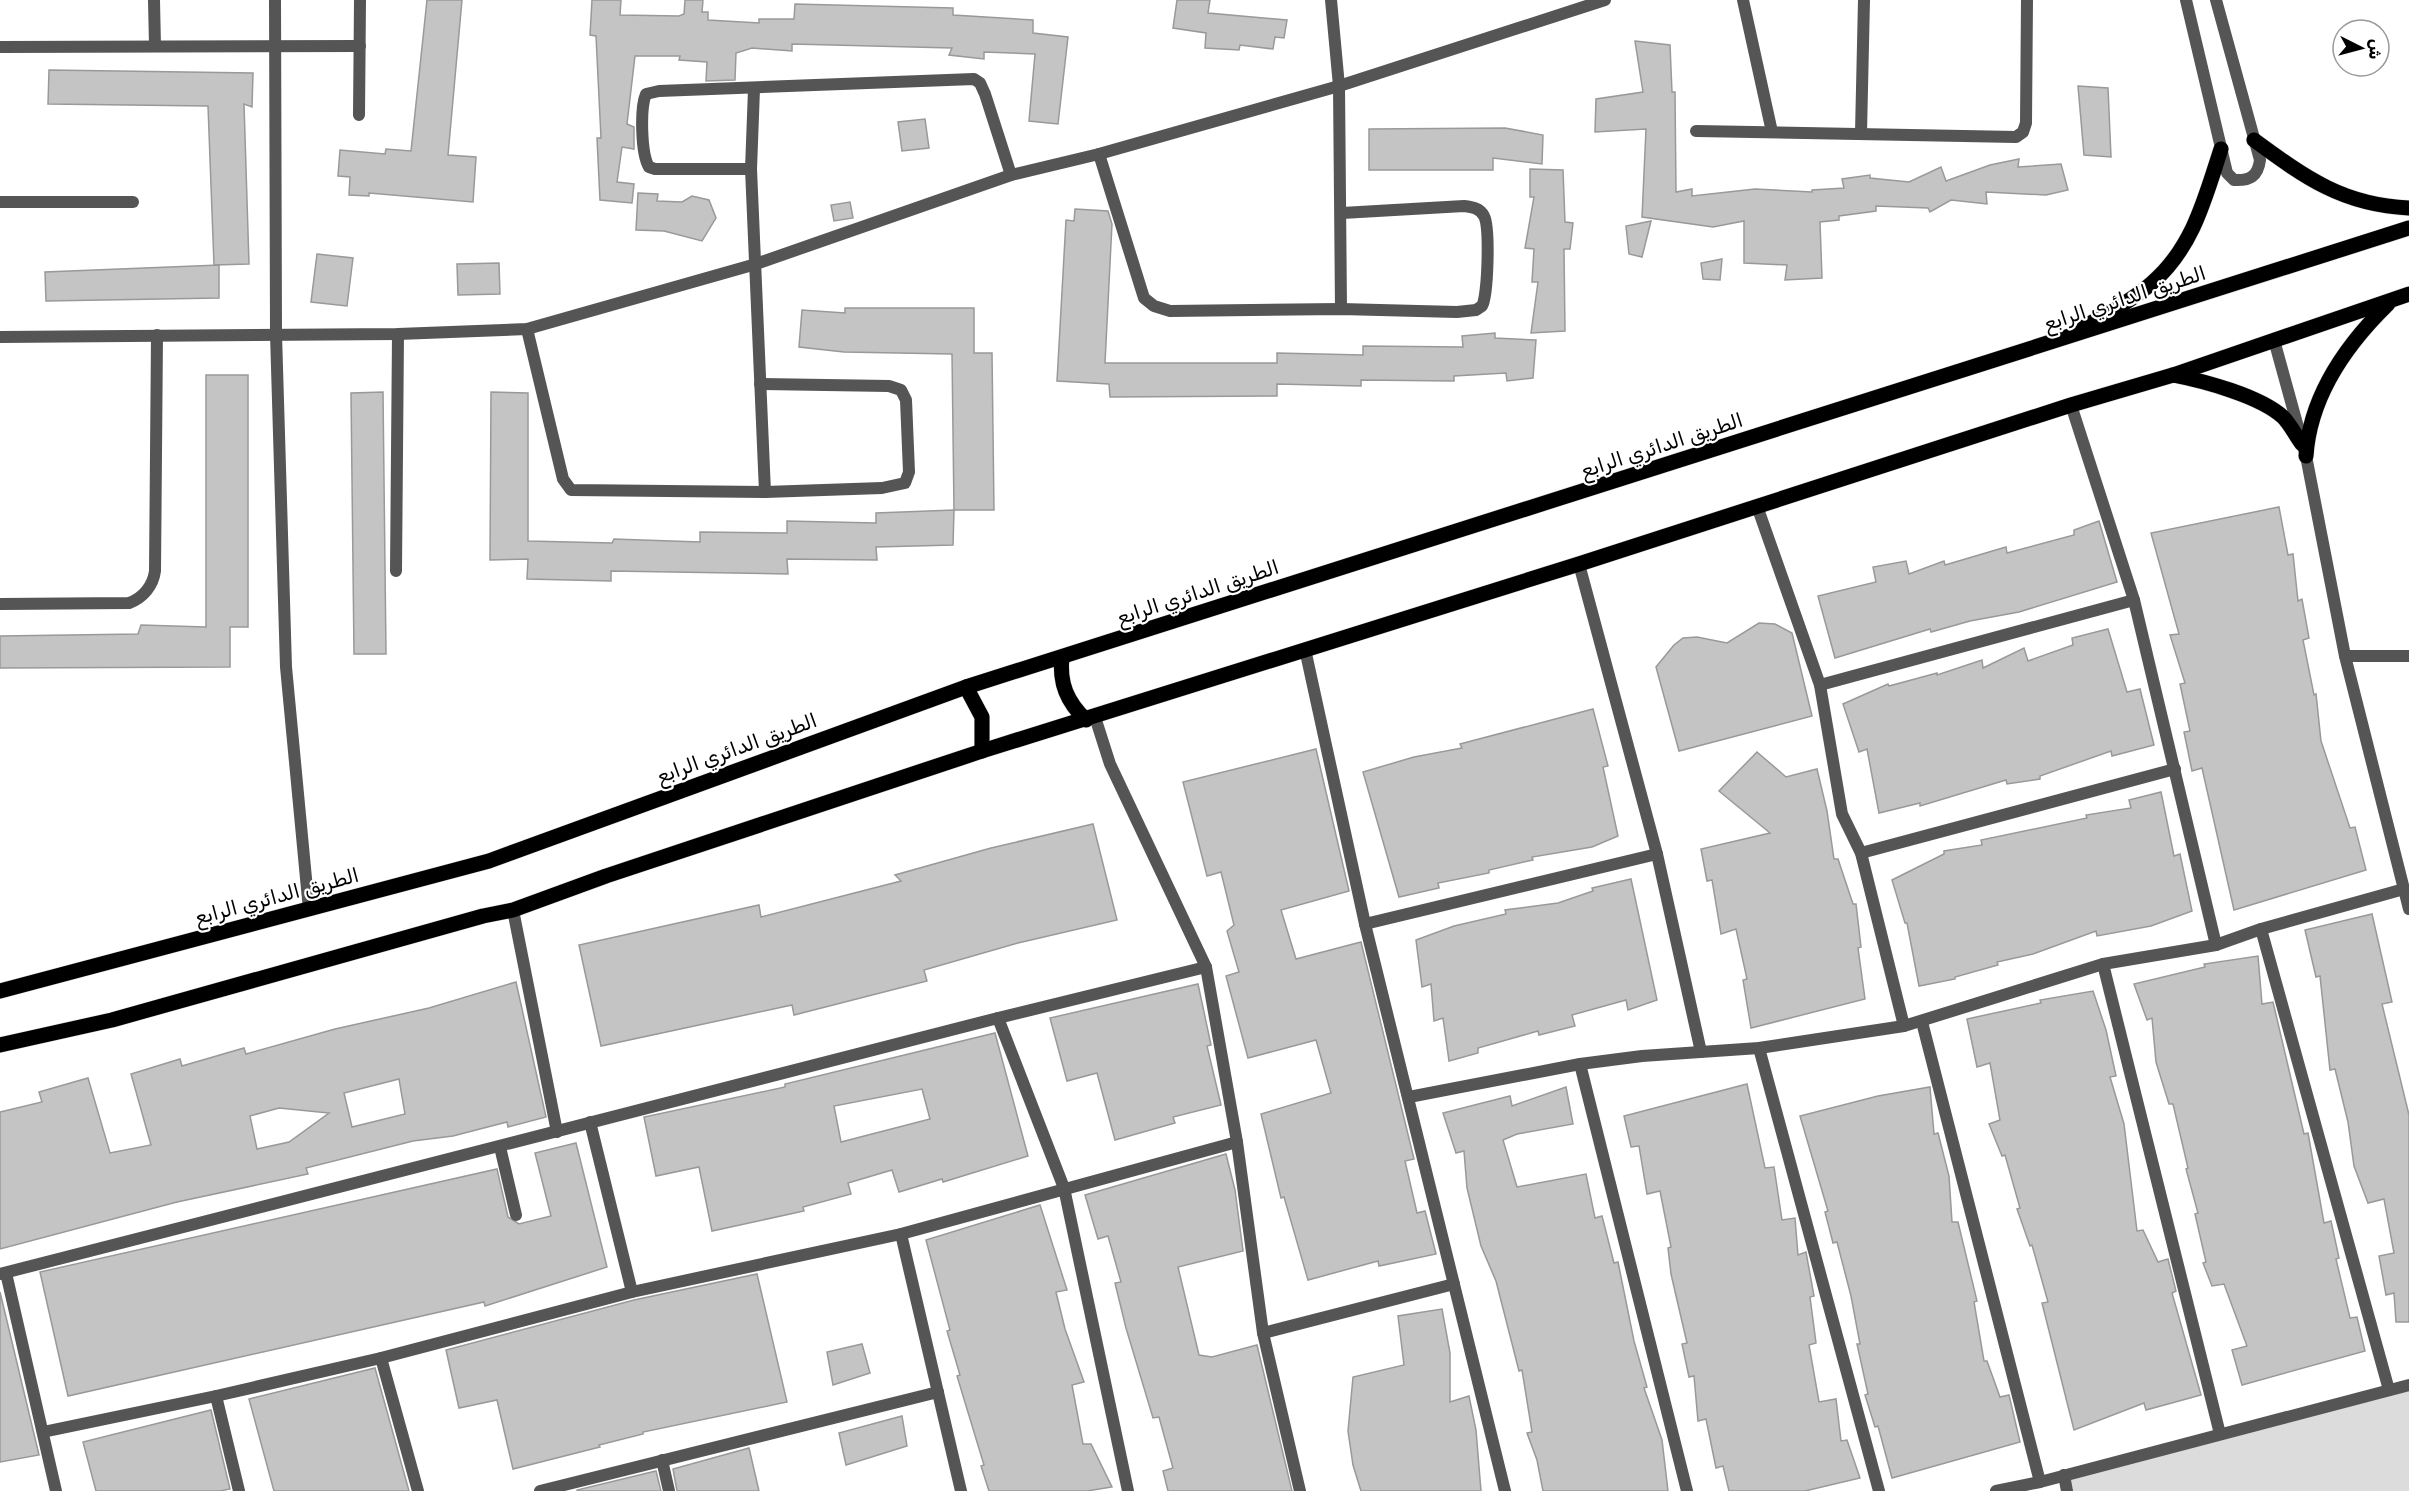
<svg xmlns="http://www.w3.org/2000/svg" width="2409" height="1491" viewBox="0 0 2409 1491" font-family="Rubik,'Noto Sans Arabic',sans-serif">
	<rect width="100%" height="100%" fill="#fff"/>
	<polygon fill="#dcdcdc" points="2409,1386 2409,1491 2069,1491 2067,1477"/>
	<g fill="#c4c4c4" stroke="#999" stroke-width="1.5" fill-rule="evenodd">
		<polygon points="427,0 462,0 448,155 476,157 473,202 369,193 369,196 349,195 350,177 338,176 340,150 385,154 386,149 411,151"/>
		<polygon points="592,0 621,0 620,15 679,16 684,14 685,0 703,0 702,12 708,12 708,20 759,23 759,19 794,19 795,4 953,8 953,15 1033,20 1033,33 1068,37 1058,124 1029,121 1035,54 984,52 984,59 949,55 952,48 792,44 792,51 752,48 736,53 735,80 706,81 707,62 679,60 680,56 635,56 627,124 634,127 634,149 622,147 617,182 634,184 632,203 600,200 597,138 601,138 596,36 590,35"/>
		<polygon points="1177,0 1210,0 1208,13 1287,20 1284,38 1275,37 1273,49 1240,45 1239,50 1205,48 1206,33 1173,28"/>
		<polygon points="1635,41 1670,45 1672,92 1675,92 1676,192 1692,189 1692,196 1755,189 1812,192 1812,190 1844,188 1842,179 1870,175 1870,178 1909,182 1941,167 1946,181 1990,165 2019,159 2018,167 2061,164 2068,190 2046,195 1986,192 1987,204 1951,200 1930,212 1928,208 1876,206 1876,211 1839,216 1839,220 1820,222 1822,278 1785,280 1787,265 1744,263 1744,221 1713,227 1642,217 1646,129 1595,132 1596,99 1643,92"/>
		<polygon points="49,70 253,73 252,107 244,104 249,264 214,265 208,106 48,104"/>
		<polygon points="2078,86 2108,88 2111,157 2084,155"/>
		<polygon points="925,119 929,148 902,151 898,122"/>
		<polygon points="1505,128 1543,135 1542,164 1493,158 1493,170 1369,170 1369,129"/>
		<polygon points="1530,169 1563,170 1565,222 1573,223 1570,249 1564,249 1565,331 1531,333 1538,282 1532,282 1534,249 1525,248 1534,197 1530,197"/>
		<polygon points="638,193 658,194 657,201 682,202 692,196 709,200 716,218 702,241 664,231 636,230"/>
		<polygon points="850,202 853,218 834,221 831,205"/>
		<polygon points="1075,209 1108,211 1112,224 1105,363 1277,363 1277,353 1363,355 1363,346 1463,347 1462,336 1495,333 1495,338 1536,340 1533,378 1507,381 1506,373 1454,376 1454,381 1361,380 1361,386 1277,384 1277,396 1110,397 1109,384 1057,381 1066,220 1074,221"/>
		<polygon points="1651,221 1642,257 1629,254 1626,226"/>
		<polygon points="317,254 353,258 347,306 311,302"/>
		<polygon points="1722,259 1720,280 1703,279 1701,263"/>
		<polygon points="499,263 500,294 458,295 457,264"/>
		<polygon points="219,265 219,298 46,301 45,272"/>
		<polygon points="845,308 974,308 974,353 992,353 994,510 954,510 952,354 844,352 799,347 802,310 845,313"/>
		<polygon points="206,375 248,375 248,627 230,627 230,667 0,668 0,636 138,634 141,625 206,627"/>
		<polygon points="383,392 386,654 354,654 351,393"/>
		<polygon points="491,392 528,393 528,541 612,543 614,539 700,542 700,532 787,533 787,521 876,523 876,513 954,510 953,545 876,547 877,560 787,559 788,574 611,571 611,581 527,579 528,559 490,560"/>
		<polygon points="2279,507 2288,555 2293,554 2298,601 2302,599 2309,638 2303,640 2314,695 2316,694 2321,741 2350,828 2355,827 2366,870 2234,910 2202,768 2192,771 2184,732 2190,731 2180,684 2185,683 2170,635 2179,634 2151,533"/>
		<polygon points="2099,521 2117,582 2019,612 1970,621 1931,632 1930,629 1835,658 1818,596 1876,582 1873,567 1906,561 1909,574 1944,561 1945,565 2006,547 2007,553 2074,535 2074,530"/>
		<polygon points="1759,623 1775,624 1792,633 1812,716 1679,751 1656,667 1674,645 1683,638 1697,637 1727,643"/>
		<polygon points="2108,629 2127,692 2140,689 2154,745 2112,756 2111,751 2040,776 2040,779 2007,784 2006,780 1920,806 1920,803 1879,813 1867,749 1859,752 1843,704 1888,684 1889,686 1937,673 1937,675 1982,660 1983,668 2024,648 2028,661 2073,645 2072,638"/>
		<polygon points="1593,709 1608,766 1603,767 1618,836 1592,847 1532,857 1533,860 1489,870 1489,873 1438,883 1439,888 1399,897 1363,772 1414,757 1462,748 1460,744"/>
		<polygon points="1316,749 1349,891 1281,910 1296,959 1361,942 1414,1159 1405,1161 1417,1213 1425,1211 1436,1254 1379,1266 1378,1261 1308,1280 1284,1197 1281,1198 1261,1114 1331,1093 1316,1040 1248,1058 1226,976 1239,972 1227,931 1234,925 1221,872 1207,876 1183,782"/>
		<polygon points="1757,752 1786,777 1817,769 1827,811 1834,859 1838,859 1853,904 1856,904 1861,947 1858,948 1865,999 1751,1028 1743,980 1747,979 1736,929 1721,934 1712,880 1707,881 1701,849 1770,833 1719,791"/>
		<polygon points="2161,792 2174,856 2180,854 2192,911 2151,926 2097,936 2096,931 2033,954 1997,962 1998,965 1955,977 1955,979 1919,986 1907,923 1905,923 1892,880 1944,854 1944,851 1982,845 1981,840 2087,818 2086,815 2131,808 2129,800"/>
		<polygon points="1093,824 1117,920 1018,943 924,970 927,981 794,1015 792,1005 601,1046 579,945 759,905 761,917 901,881 895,875 991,848"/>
		<polygon points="1631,879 1657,1000 1628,1010 1626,1000 1572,1015 1575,1026 1539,1035 1538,1031 1478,1048 1478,1053 1449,1061 1443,1018 1434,1021 1431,984 1422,987 1416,940 1454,926 1506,914 1505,910 1558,903 1593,891 1592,888"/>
		<polygon points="2372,914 2392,1002 2382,1004 2409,1115 2409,1322 2396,1322 2394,1293 2386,1295 2379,1256 2394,1253 2384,1199 2368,1203 2354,1166 2348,1122 2335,1069 2330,1070 2320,976 2316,977 2305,930"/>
		<polygon points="2258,956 2262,1004 2273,1002 2304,1134 2308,1133 2324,1223 2331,1221 2339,1258 2336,1259 2350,1318 2357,1317 2365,1351 2242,1385 2232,1350 2247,1346 2224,1284 2212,1286 2203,1263 2206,1262 2195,1214 2198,1213 2186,1169 2188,1168 2173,1104 2169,1104 2156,1062 2152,1018 2147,1020 2134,984 2205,967 2204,964"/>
		<path d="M516,982L546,1117L508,1127L507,1122L453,1136L413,1141L306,1168L308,1174L177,1202L0,1249V1112L42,1102L39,1092L88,1078L110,1153L151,1145L131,1074L180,1059L182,1066L244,1048L246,1054L335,1029L429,1008ZM399,1079L405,1114L352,1127L344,1093ZM279,1108L329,1113L289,1142L257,1149L250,1116Z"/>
		<polygon points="1198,984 1211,1045 1207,1046 1221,1105 1173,1117 1175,1123 1115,1140 1097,1073 1067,1081 1050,1018"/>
		<polygon points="2093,991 2106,1030 2116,1076 2110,1077 2124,1124 2137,1231 2143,1230 2158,1262 2168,1259 2176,1291 2172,1293 2201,1395 2146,1410 2144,1403 2074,1430 2042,1303 2048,1302 2032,1245 2030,1246 2017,1209 2020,1208 2005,1155 2002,1156 1989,1124 2000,1120 1990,1063 1977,1067 1967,1019 2041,1003 2040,1000"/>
		<path d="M995,1033L1028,1156L943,1182L942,1179L899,1192L892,1170L848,1183L851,1194L803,1207L804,1211L712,1231L699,1167L656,1176L644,1117L785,1087V1084ZM922,1089L930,1119L841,1142L834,1106Z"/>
		<polygon points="1747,1084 1765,1168 1774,1167 1782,1220 1795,1218 1798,1255 1806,1252 1814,1296 1810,1297 1816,1343 1809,1345 1819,1402 1836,1399 1841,1441 1847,1440 1860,1478 1805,1491 1729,1491 1723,1466 1716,1468 1706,1419 1698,1421 1694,1376 1689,1377 1682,1344 1687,1343 1671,1274 1668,1248 1671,1247 1660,1191 1647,1194 1639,1146 1631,1147 1624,1116"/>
		<polygon points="1566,1087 1573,1124 1517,1134 1503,1140 1517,1187 1586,1174 1595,1218 1602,1216 1614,1263 1618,1262 1634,1341 1647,1387 1644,1388 1662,1440 1668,1491 1543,1491 1537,1460 1527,1433 1532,1432 1522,1370 1519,1371 1496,1281 1481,1246 1467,1188 1464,1151 1456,1153 1443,1113 1510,1096 1512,1106"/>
		<polygon points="1930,1087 1934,1134 1938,1133 1949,1176 1952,1222 1958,1222 1977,1301 1974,1302 1984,1361 1987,1361 2000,1397 2009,1395 2020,1442 1892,1478 1878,1426 1875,1427 1865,1395 1868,1394 1857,1344 1860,1344 1851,1296 1837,1242 1833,1243 1825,1212 1828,1211 1800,1116 1878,1096"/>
		<polygon points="576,1143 607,1267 485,1306 484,1302 68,1396 40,1272 497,1169 508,1217 519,1224 551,1216 535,1153"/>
		<polygon points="1226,1154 1235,1190 1243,1251 1178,1267 1199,1355 1212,1357 1257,1345 1292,1491 1168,1491 1163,1471 1173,1468 1159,1417 1153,1418 1126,1328 1115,1283 1121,1282 1108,1236 1098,1239 1085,1195"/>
		<polygon points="1040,1205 1067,1290 1056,1292 1065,1329 1084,1382 1072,1385 1083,1444 1091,1444 1112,1487 1087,1491 989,1491 981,1466 984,1465 957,1376 960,1375 947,1331 950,1330 926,1240"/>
		<polygon points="757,1274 787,1402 643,1432 643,1434 599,1445 600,1447 513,1469 497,1400 459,1408 446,1350 634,1300"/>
		<polygon points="0,1292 39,1455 0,1462"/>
		<polygon points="1442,1309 1450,1353 1450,1402 1469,1396 1476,1430 1481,1491 1361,1491 1353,1465 1348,1431 1353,1377 1404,1365 1398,1316"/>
		<polygon points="862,1344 870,1373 833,1385 827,1352"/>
		<polygon points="375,1368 409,1491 274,1491 249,1399"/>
		<polygon points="211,1410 230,1489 220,1491 96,1491 83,1442"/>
		<polygon points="902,1416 907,1446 846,1465 839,1433"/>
		<polygon points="749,1448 759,1491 677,1491 673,1469"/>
		<polygon points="656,1471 661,1491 577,1491 577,1490"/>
	</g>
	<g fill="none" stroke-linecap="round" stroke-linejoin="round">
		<defs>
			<g id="primary">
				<path d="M2254,140C2306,178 2343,205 2409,208"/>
				<path d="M2084,327C2108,313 2133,300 2153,282C2193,247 2205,198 2221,149"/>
				<path d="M2173,375C2204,381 2260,396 2283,417C2290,424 2296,436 2302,444"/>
				<path d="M2306,456C2310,396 2346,345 2388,304"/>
				<path d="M1062,657C1059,683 1067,702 1086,720"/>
				<polyline points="966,687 982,717 982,751"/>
				<polyline points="0,991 489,861 966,687 2409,228"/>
				<polyline points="0,1045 112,1020 483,916 513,910 606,876 982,751 1579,564 2071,405 2173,375 2409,294"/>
			</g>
		</defs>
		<use href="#primary" stroke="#dbdbdb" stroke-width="16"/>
		<g stroke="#555" stroke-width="12">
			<polyline points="154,0 155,46"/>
			<polyline points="275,0 276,334 286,667 309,910"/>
			<polyline points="1331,0 1339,86 1341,309"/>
			<polyline points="1743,0 1772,132"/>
			<polyline points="0,47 360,46"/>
			<polyline points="754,89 751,169 765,492"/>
			<polyline points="359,115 360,0"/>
			<polyline points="1696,131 2016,137 2023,132 2026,123 2027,0"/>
			<polyline points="1861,133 1864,0"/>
			<path d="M1099,154L1144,298L1154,306L1170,311L1341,309L1457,312L1476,310L1482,306C1488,296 1490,227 1484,216C1480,208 1472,207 1464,206L1342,213"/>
			<path d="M751,169H655L649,167C641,154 640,108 646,94L659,91L974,79L980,83L985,94L1011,175"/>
			<polyline points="0,202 133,202"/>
			<polyline points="527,329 563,479 571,490 765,492 882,488 905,483 909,472 906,400 901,390 889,386 760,384"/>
			<polyline points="0,337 398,334 527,329 756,264 1011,175 1099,154 1339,86 1605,0"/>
			<polyline points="2071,405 2134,600 2216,945"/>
			<polyline points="1757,506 1820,685 1842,814 1861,853 1904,1026"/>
			<polyline points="1579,564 1657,854 1701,1052"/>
			<polyline points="396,571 398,334"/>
			<path d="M0,604L129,603C143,598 153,586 155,571L157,335"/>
			<polyline points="1305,649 1365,924 1505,1491"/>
			<polyline points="2345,656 2409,656"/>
			<polyline points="1820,685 2134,600"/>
			<polyline points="1095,717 1110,764 1206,967 1237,1142 1263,1333 1300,1491"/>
			<polyline points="1861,853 2175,769"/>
			<polyline points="513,910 557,1132"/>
			<polyline points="1365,924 1657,854"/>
			<polyline points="2261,929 2389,1390"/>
			<polyline points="2103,964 2220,1434"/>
			<polyline points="998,1018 1064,1188 1128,1491"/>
			<polyline points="1922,1022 2040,1482"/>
			<polyline points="1759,1048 1879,1491"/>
			<polyline points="1580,1064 1687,1491"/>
			<polyline points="1409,1097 1580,1064 1642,1056 1759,1048 1904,1026 2103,964 2216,945 2261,929 2404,889"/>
			<polyline points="590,1122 632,1292"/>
			<polyline points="500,1147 516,1215"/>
			<polyline points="901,1234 961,1491"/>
			<polyline points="6,1273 56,1491"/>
			<polyline points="0,1274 998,1018 1206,967"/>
			<polyline points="1263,1333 1454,1284"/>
			<polyline points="381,1358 418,1491"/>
			<polyline points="216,1396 239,1491"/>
			<polyline points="43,1432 216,1396 381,1358 632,1292 901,1234 1237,1142"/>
			<polyline points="662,1460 669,1491"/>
			<polyline points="2064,1475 2067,1491"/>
			<polyline points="540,1491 938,1392"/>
			<polyline points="1996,1491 2040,1482 2409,1385"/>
		</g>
		<g stroke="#555" stroke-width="12">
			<path d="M2186,0L2227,173L2234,180C2250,181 2258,176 2260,160L2216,0"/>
			<polyline points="2274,340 2306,456 2345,656 2409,909"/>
		</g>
		<use href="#primary" stroke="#000" stroke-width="15"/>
	</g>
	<g text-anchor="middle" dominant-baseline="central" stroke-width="4.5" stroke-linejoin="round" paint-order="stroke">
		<g font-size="20" fill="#000" stroke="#fff">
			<text transform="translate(2125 298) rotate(-18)">الطريق الدائري الرابع</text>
			<text transform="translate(1662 445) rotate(-18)">الطريق الدائري الرابع</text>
			<text transform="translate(1198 592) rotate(-18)">الطريق الدائري الرابع</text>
			<text transform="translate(737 748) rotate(-20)">الطريق الدائري الرابع</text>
			<text transform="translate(277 896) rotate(-15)">الطريق الدائري الرابع</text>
		</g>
	</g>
	<g transform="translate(2361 48) rotate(96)"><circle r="28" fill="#ffffff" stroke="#999999" stroke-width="1.5"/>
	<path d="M0-4.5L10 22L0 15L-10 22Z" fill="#000000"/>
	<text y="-9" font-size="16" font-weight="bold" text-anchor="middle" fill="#000000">ش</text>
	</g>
</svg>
